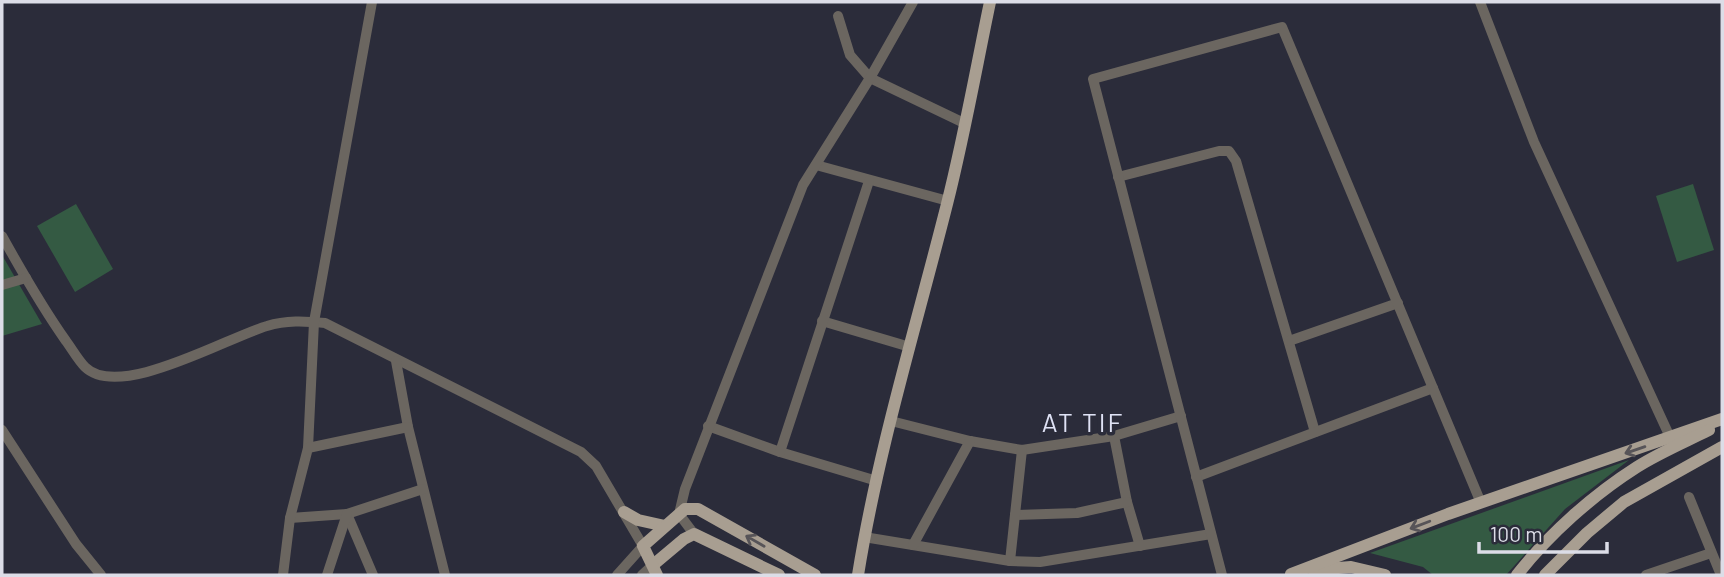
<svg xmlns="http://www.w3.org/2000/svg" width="1724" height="577" viewBox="0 0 1724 577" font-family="Barlow,sans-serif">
	<rect width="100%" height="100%" fill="#2b2c3a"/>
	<g fill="#345a43">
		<polygon points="1693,184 1714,250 1677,262 1656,196"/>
		<polygon points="76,204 113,269 75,292 37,226"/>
		<polygon points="2,255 42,324 2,336"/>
		<polygon points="1629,460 1565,509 1506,575 1433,575 1423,567 1370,553"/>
	</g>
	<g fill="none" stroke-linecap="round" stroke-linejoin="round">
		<g stroke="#6b6660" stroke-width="10">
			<polyline points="1480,2 1534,142 1670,437"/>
			<polyline points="838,16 850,55 870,78 964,123"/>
			<polyline points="816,165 948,201"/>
			<polyline points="1118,177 1219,151 1229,151 1236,161 1315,432"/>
			<path d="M2,236C22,272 42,307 66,341C72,349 78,360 85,367C119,401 228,337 267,326C286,320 305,321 325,323L581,452L596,466L643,546L617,575"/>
			<polyline points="2,285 26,278"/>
			<polyline points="822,321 910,347"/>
			<polyline points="1289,341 1398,303"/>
			<polyline points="396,361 408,427 445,575"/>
			<polyline points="891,421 970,441 1022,450 1114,436 1181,416"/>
			<polyline points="708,426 780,452 877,481"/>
			<polyline points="2,430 76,544 101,575"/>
			<polyline points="1114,436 1127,502 1140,546"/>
			<polyline points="308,448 314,322 372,2"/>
			<polyline points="780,452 869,181"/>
			<polyline points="1196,477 1433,388"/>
			<polyline points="1689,497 1721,575"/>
			<polyline points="347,514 373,575"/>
			<polyline points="1015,515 1077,513 1127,502"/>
			<polyline points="290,518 347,514 423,489"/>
			<polyline points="694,534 679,514 685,489 803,185 870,78 913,2"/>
			<polyline points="864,537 1010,561 1040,562 1211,534"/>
			<polyline points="913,545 970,441"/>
			<polyline points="1010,561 1022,450"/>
			<polyline points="283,575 290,518 308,448 408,427"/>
			<polyline points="327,575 347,514"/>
			<polyline points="642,575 653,565"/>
			<polyline points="1222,575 1093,79 1282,27 1481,503"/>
			<polyline points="1646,575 1711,553"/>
		</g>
		<g stroke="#a89e91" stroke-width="12">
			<polyline points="624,512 638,520 665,526"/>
			<polyline points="653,565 684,539 694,534 779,575"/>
			<polyline points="1313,570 1351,567 1385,575"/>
			<polyline points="1291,574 1448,514 1722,419"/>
			<polyline points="657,575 643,546 685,509 698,509 815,575"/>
			<path d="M858,575C878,450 916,327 947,204C964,137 976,69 990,2"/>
			<path d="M1517,575C1549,534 1593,495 1637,467C1659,453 1685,442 1709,430"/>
			<polyline points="1545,575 1587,533 1624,502 1722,447"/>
		</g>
	</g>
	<defs><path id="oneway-shaft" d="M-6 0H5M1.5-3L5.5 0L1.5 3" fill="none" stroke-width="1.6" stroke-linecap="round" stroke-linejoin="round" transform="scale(1.75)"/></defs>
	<g stroke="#575458">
		<use href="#oneway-shaft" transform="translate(1635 450) rotate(161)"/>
		<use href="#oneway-shaft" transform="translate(1420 525) rotate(159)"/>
		<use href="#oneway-shaft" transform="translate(755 541) rotate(-150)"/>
	</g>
	<g text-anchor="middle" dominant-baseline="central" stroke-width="7" stroke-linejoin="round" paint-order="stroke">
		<g font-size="26" letter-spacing="2" fill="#dfe2f5" stroke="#2b2c3a">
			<text x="1083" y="421">AT TIF</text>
		</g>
	</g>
	<rect width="1724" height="577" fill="none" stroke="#dcdde7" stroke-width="7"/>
	<path d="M1479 542v10h128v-10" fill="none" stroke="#dcdde7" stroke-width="3.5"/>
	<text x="1490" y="542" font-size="21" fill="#dcdde7" stroke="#2b2c3a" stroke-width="5" paint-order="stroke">100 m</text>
</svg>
